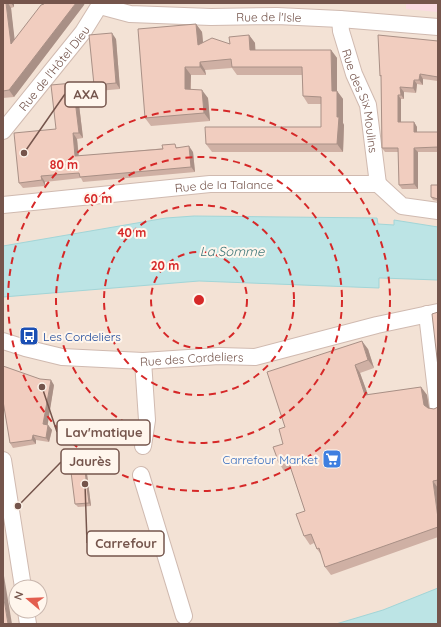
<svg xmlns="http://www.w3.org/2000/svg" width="441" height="627" viewBox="0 0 441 627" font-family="Quicksand,sans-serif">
	<rect width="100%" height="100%" fill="#fcf1e7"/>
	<path fill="#f3e2d5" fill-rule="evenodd" d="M3,3H438V624H3ZM16,587H40V611H16Z"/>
	<polygon fill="#fadae2" points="406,3 438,3 438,12 406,9"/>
	<g fill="#bce4e5" stroke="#a2d5d7">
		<polygon points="194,216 377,218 378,224 394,225 394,220 438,227 438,280 381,278 379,278 379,288 199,281 3,297 3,246 166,218"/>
		<polygon points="438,588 438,624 336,624 383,610"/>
	</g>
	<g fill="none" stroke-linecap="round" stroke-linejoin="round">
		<defs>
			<g id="minor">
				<path id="s1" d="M100,6L130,14L211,17L277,16L340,19L438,27"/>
				<path id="s2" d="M340,19L341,31L354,74L368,105L378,184"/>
				<path id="s3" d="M3,131L83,32L101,3"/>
				<path id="s4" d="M3,205L210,184H378L402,206L438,211"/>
				<polyline points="427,314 438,408"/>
				<path id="s5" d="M3,341L25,348L62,357L143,361L219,356L255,357L377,325L438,312"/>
				<polyline points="143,361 147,420 143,446"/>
				<polyline points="3,460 23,587"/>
				<polyline points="141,475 184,616"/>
				<polyline points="26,611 28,624"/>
			</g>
		</defs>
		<use href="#minor" stroke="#d0bab0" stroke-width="18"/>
		<use href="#minor" stroke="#fff" stroke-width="16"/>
	</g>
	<g fill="#cfb0a4">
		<polygon points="3,3 14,3 14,7 11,8 14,40 84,5 14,97 3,98"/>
		<polygon points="196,24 202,32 203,42 230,44 249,35 255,43 255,50 331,50 337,58 337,91 343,99 343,123 344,125 343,152 212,152 206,144 321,127 321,104 308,104 303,96 302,75 237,75 232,68 205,70 206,75 191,75 191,90 208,98 210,121 151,126 145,118"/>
		<polygon points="116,39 120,89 98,91 94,85"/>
		<polygon points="438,41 438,81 423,79 423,85 417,84 416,93 404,92 404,99 401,99 401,122 414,122 417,127 417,132 438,132 438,152 418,152 418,189 402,189 399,185 398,152 385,152 382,148 381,77 380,76"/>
		<polygon points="73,83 77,88 83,138 77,139 79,156 177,147 193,152 195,172 83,182 81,178 45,182 45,186 23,188 19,183 56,129"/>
		<polygon points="438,185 438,201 433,200 431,197"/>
		<polygon points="368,349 374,368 360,373 368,395 421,387 427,395 429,409 434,409 438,407 438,537 331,575 325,567 322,556 317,549 314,543 310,545 304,536 305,511 291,469 284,471 279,463 283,444 285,427"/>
		<polygon points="54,385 47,425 48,425 52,430 49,442 36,440 36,444 13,448 10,443"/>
		<polygon points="87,474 91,506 78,507 75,504"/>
	</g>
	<g fill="#a99086">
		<polygon points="6,3 8,3 11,8 16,51 11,44"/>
		<polygon points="11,3 14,3 14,7"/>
		<polygon points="76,3 85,3 84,5 14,97 9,90"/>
		<polygon points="196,24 202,32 204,53 198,45"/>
		<polygon points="112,33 116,39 120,89 116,83"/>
		<polygon points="249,35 255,43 256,58 250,50"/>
		<polygon points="331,50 337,58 337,99 332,91"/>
		<polygon points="200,62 205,70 206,75 200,67"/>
		<polygon points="185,67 191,75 190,97 185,89"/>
		<polygon points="420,74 423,79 423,85 419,80"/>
		<polygon points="414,80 417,84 416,93 413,88"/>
		<polygon points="73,83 77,88 83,138 79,133"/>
		<polygon points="400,87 404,92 404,99 401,95"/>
		<polygon points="202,90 208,98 210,121 204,113"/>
		<polygon points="337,91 343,99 343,123 344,125 343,152 337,144"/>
		<polygon points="398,95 401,99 401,127 398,122"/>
		<polygon points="414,122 417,127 417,136 414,132"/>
		<polygon points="73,133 77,139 79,162 75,156"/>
		<polygon points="189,146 193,152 195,172 191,167"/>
		<polygon points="414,148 418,152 418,189 414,184"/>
		<polygon points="41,176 45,182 45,186 42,180"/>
		<polygon points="362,341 368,349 374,368 368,360"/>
		<polygon points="355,365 360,373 371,403 365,395"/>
		<polygon points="51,380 54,385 47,429 43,424"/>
		<polygon points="421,387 427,395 430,413 424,405"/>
		<polygon points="48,425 52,430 49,442 46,438"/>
		<polygon points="33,435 36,440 36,444 32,440"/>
		<polygon points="85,471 87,474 91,506 89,503"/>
		<polygon points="433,481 438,488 438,518"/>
		<polygon points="3,570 12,624 8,624 3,593"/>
	</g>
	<g fill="#f1cdbf" stroke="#a99086">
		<polygon points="3,3 6,3 11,44 41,5 44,4 45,3 76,3 9,90 3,91"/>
		<polygon points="196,24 198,45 212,38 230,44 229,37 249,35 250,50 331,50 332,91 337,91 337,117 339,117 337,144 206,144 205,127 321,127 321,97 303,96 302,67 232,67 231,59 200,62 200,67 185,67 185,89 202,90 204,113 145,118 138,29"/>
		<polygon points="112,33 116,83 94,85 89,35"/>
		<polygon points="378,35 438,41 438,77 420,74 419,80 414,80 413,88 400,87 401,95 398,95 398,122 414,122 414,132 438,132 438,147 414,148 414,184 399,185 398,148 382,148 381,75 380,76"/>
		<polygon points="73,83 79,133 73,133 75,156 163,149 162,145 175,144 176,148 189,146 191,167 80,177 79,173 41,176 42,180 19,183 14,133 56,129 51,85"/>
		<polygon points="431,185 438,185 438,199 431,197"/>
		<polygon points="438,312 438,367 432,314"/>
		<polygon points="362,341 368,360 355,365 365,395 421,387 424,405 428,408 434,409 438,407 438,480 433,481 438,518 438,527 325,567 319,548 317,549 311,534 304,536 296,514 305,511 288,460 279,463 273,447 283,444 279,429 285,427 267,372"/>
		<polygon points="3,366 40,379 51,380 43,424 48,425 46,438 33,435 32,440 10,443 3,401"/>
		<polygon points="85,471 89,503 75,504 71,472"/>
		<polygon points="3,593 8,624 3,624"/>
	</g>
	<g fill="none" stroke="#d62828" stroke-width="2" stroke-dasharray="7 5">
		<circle cx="199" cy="300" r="48"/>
		<circle cx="199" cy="300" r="95"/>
		<circle cx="199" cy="300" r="143"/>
		<circle cx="199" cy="300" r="191"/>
	</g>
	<defs>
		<symbol id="bus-square" viewBox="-11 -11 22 22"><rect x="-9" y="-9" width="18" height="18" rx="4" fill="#1a4fb4" stroke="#fff6ed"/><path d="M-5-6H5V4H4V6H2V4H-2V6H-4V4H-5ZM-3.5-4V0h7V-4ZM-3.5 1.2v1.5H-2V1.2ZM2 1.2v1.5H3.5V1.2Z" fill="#fff"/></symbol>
		<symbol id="supermarket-square" viewBox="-11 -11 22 22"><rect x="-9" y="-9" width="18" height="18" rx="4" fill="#3f7fe0" stroke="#fff6ed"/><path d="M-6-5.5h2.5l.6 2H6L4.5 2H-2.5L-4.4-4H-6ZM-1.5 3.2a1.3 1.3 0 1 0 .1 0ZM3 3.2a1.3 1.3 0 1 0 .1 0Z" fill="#fff"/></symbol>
	</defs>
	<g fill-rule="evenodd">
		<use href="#bus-square" x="18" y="325" width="22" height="22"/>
		<use href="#supermarket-square" x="321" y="448" width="22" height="22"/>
	</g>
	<g text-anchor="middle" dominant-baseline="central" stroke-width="4" stroke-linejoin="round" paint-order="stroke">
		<g font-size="12" fill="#75554c" stroke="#fff6ed">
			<text stroke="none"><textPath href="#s1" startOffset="170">Rue de l'Isle</textPath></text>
			<text stroke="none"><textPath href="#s3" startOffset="81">Rue de l'Hôtel Dieu</textPath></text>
			<text stroke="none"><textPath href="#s2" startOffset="85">Rue des Six Moulins</textPath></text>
			<text stroke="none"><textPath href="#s4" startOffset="222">Rue de la Talance</textPath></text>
			<text stroke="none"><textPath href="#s5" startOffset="191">Rue des Cordeliers</textPath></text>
		</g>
		<g font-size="12" fill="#164399" stroke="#fff6ed" text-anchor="start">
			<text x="43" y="336">Les Cordeliers</text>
		</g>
		<g font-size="12" fill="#366cbe" stroke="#fff6ed" text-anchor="end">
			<text x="318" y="459">Carrefour Market</text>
		</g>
		<g font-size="13" font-style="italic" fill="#40787a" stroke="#fff6ed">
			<text x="232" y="251">La Somme</text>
		</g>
	</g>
	<circle cx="199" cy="300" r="6" fill="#d62828" stroke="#fff6ed" stroke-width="2"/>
	<g font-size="12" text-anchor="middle" font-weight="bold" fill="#d62828" stroke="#fff6ed" stroke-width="4" stroke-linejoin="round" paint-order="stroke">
		<text x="64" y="169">80 m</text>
		<text x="98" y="203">60 m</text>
		<text x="132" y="237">40 m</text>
		<text x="165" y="270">20 m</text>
	</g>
	<path fill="none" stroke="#75554c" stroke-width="1.5" d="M24 153L65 94M42 387L57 432M18 506L61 462M85 484L87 543"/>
	<g fill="#75554c" stroke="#fff6ed" stroke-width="1.5">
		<circle cx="24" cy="153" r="4"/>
		<circle cx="42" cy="387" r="4"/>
		<circle cx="18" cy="506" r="4"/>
		<circle cx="85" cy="484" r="4"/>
	</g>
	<g fill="#fff6ed" stroke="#75554c" stroke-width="1.5">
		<rect x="65" y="82" width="41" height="25" rx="4"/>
		<rect x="57" y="420" width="93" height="25" rx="4"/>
		<rect x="61" y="449" width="58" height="25" rx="4"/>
		<rect x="87" y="531" width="77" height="25" rx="4"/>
	</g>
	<g font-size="13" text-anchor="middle" font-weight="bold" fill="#75554c">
		<text x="86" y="99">AXA</text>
		<text x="104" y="437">Lav'matique</text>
		<text x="90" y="466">Jaurès</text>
		<text x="126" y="548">Carrefour</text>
	</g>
	<rect width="441" height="627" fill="none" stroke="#75554c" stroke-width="8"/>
	<g transform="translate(28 599) rotate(289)"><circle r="19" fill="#fff6ed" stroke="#c8b6ad"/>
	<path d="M0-3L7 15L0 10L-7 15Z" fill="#e35e4f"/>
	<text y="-6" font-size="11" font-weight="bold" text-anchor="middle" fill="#75554c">N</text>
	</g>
</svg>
